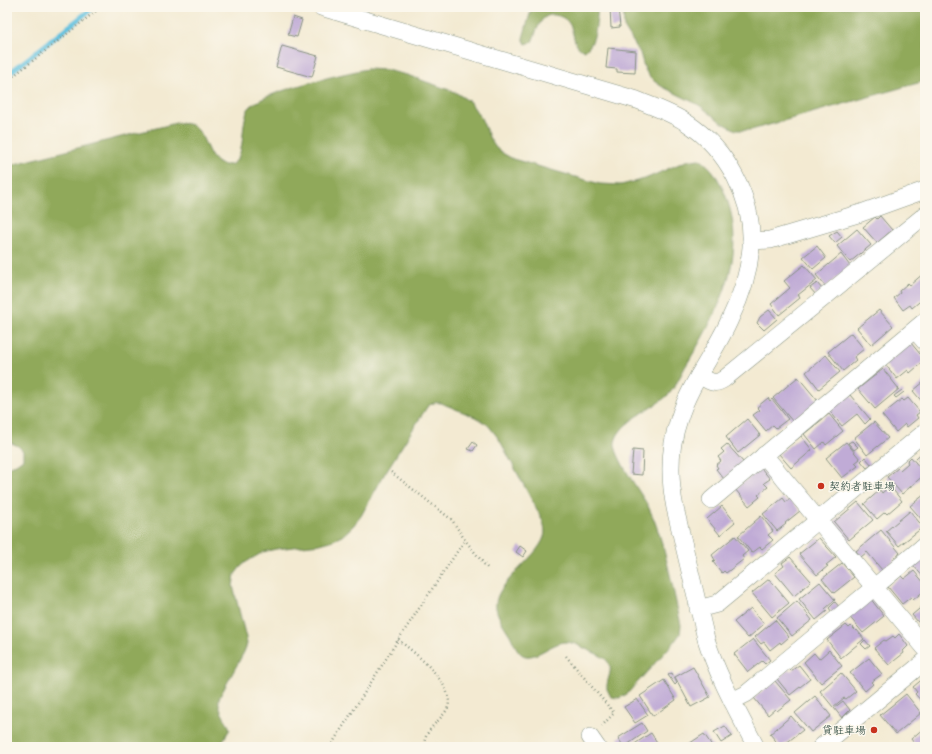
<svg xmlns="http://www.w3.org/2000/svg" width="932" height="754" viewBox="0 0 932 754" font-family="Delius,'Klee One',sans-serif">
	<rect width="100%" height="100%" fill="#fbf7ec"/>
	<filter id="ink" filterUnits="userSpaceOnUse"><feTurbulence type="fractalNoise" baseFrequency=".025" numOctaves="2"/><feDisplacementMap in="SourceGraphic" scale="8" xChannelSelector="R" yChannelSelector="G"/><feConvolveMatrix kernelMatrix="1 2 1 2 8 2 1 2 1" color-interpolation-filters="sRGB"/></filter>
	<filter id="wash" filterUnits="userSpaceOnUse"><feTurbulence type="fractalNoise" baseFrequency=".012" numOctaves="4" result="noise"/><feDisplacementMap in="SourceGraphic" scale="16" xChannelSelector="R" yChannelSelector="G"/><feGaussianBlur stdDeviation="0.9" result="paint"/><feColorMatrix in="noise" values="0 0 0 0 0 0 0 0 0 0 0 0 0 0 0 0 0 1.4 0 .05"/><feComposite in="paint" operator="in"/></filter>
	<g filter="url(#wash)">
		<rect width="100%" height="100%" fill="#f3ead2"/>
		<g fill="#90a95a" stroke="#587347">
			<path d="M532,7H598C596,21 597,42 585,51C566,45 581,20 555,15C540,13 537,31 532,42L526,44L523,38Z"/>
			<polygon points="623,7 925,7 925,81 751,130 736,130 721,122 699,105 661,86 654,81 648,75 644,67 640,53 624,27"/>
			<path d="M367,69L386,70L407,75L455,92L470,102L481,118L490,139L496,148L504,154L513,159L600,184L621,185L645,179L686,161L699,159C713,167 719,180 725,194C749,254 720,308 690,359C683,369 678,383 670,393C655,409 620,420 615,442C613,455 641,493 648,506C665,540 672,587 681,625L680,634L675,641L627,694L619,698L611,697C610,695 608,691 607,689C606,679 614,671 608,662C604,656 594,653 588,650C580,646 573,642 565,642C551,643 534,661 523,655C517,652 513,641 510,635C505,627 498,618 496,608C492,585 537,559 544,537C546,530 544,525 542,519L499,439L488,425L475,417L441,403C435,402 432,403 427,407L385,473L361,516L353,526L342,536L331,541L320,544L276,549L263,552L243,564L235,574L233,586L246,638L247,644L244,652L219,698C217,710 226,718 230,729L219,747H7V467L16,464L23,459V451L18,446L7,441V166L176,123C183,123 190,123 196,128C207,138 208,167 228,165C248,163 239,122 249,108C261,92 345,73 367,69Z"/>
		</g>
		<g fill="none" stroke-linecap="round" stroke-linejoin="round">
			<polyline stroke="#61c1df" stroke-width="5" points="7,75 94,7"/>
		</g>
		<g id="blocks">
			<g fill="#c0abd6">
				<polygon points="610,7 618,7 620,27 611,28"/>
				<polygon points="293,17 302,20 297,37 288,35"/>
				<polygon points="282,46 318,56 312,77 276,67"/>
				<polygon points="608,48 636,51 635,73 617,72 617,69 606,68"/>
				<polygon points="880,216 892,230 877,243 863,227 875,217 877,219"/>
				<polygon points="857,229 871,245 850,262 837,246"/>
				<polygon points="837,231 842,237 835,243 829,236"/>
				<polygon points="817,246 826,258 813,269 803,257"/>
				<polygon points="841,254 850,266 826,287 816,275"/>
				<polygon points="804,265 817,280 798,295 800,298 779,315 771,304 790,288 784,281"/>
				<polygon points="924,273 925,275 925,297 912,308 910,305 903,310 894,298 900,293 899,291 908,283 910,285"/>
				<polygon points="817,283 823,290 816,295 810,288"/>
				<polygon points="769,310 777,319 764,330 757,323 760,317"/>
				<polygon points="879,310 893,326 871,345 857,328"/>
				<polygon points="851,333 864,349 854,357 856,360 843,371 828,352"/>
				<polygon points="911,343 925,360 910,373 908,370 897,379 885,364"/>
				<polygon points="826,355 840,372 819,389 806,372"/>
				<polygon points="883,369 899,389 875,409 858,389"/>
				<polygon points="798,377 818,401 793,422 773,398"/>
				<polygon points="925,381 925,405 913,391"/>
				<polygon points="902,390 904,392 896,398 894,396"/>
				<polygon points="850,395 870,419 865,424 857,414 842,426 828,409"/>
				<polygon points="768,398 770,401 772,399 788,419 776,428 773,425 766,431 753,415 760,410 757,407"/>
				<polygon points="908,398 920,412 916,415 918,418 907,427 905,424 896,432 882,415 902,399 904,401"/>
				<polygon points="829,414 843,431 826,445 824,442 816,449 804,434"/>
				<polygon points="747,419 760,435 738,453 726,437"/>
				<polygon points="874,422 888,438 867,455 854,438"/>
				<polygon points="801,436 812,450 791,468 779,454"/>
				<polygon points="852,441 858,447 854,450 848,443"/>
				<polygon points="473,442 477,445 473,451 468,449"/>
				<polygon points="846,442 860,459 855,463 858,466 842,478 826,458"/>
				<polygon points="727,444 744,463 724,479 716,469 718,468 716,465 721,461 718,457 724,452 721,449"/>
				<polygon points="633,450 643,451 642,475 631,474"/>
				<polygon points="925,450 925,468 916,458"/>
				<polygon points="865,457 872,465 867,468 861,461"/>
				<polygon points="911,457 925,474 902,494 887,477 898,468 900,470 908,463 907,461"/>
				<polygon points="761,468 770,479 764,483 768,487 758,495 760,497 749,506 735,489"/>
				<polygon points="890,486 902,501 887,514 885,512 877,519 864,504 880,490 882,493"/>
				<polygon points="925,494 925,521 924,522 910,506"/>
				<polygon points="783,498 786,502 790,499 800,511 785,523 786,524 777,531 763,514"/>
				<polygon points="858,502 873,520 849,540 834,522"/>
				<polygon points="722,506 735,522 720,535 707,519"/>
				<polygon points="910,511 923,527 899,546 886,531"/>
				<polygon points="761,516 773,531 768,535 773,540 762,549 760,547 752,553 738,536"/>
				<polygon points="881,530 900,553 893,559 894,561 882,570 867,552 861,557 856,551"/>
				<polygon points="735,536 748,551 742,556 744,559 726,573 724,571 722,573 713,562 715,560 712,555"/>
				<polygon points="819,538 836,557 826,565 828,566 817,575 799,554"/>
				<polygon points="520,546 527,551 523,557 516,552"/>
				<polygon points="925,555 925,579 913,565"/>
				<polygon points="790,557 811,581 794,596 775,573 784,566 782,563"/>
				<polygon points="842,563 854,577 834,593 822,579"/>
				<polygon points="914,571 925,584 925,590 913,600 911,597 902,604 888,587 901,576 904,579"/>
				<polygon points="769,579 789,603 772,617 752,593"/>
				<polygon points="820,582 835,600 825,609 827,611 816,620 799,599"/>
				<polygon points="870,598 884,616 863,633 848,615"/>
				<polygon points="797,601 812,620 792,636 777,618"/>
				<polygon points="835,602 841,609 834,615 829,608"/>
				<polygon points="925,604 925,630 912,615"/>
				<polygon points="751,608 764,624 748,638 734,622"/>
				<polygon points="775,620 789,637 781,644 780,642 770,650 764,642 761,644 755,637"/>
				<polygon points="846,625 849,628 851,626 856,631 857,630 864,639 841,658 827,640"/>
				<polygon points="899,634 908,646 903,651 904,653 889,665 874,648 884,640 886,641 893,636 895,638"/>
				<polygon points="753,639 770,660 765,664 762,661 748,672 734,654"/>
				<polygon points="865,640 870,646 866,649 861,644"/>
				<polygon points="829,650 842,666 821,683 804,662 814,653 819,659"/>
				<polygon points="869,658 882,674 871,682 873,684 865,691 850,673"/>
				<polygon points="799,665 810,679 790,695 777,679 789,669 791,671"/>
				<polygon points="693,667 710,697 691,707 675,677"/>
				<polygon points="672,673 677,683 675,685 668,675"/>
				<polygon points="841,673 856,691 846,699 844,698 833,707 820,691"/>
				<polygon points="925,677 925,705 915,694 917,692 913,687"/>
				<polygon points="664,680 676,700 653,716 640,696"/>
				<polygon points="775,681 791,700 777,711 775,709 768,715 754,698"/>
				<polygon points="906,694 921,713 896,734 880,715"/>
				<polygon points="815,696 831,716 811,732 795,713"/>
				<polygon points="637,699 648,715 635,723 624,707"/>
				<polygon points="843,701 850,710 842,718 834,708"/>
				<polygon points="791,716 803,730 781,747 770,734"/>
				<polygon points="642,723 647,731 624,747 618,738"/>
				<polygon points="725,726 732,736 721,743 714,732"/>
				<polygon points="925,727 925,747 917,747 911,739"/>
				<polygon points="651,733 660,747 630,747"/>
				<polygon points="704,734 713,747 684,747"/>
			</g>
		</g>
	</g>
	<g filter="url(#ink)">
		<use href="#blocks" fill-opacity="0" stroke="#899483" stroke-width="1"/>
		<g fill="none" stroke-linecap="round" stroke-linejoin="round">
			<defs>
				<g id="minor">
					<path d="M321,7L637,100C654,107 672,113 687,123C727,149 754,199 751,247C749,272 741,297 730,319C715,353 690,383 679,419C669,448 669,478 675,508L706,639C718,677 738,712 756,747"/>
					<polyline points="751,241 770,240 861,213 925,190"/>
					<polyline points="915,330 925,342"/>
					<path d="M699,375C709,381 714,386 724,379L925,215"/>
					<polyline points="764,455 925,648"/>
					<polyline points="711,500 925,321"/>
					<polyline points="698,609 717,604 925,432"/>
					<polyline points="732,701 746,694 925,545"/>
					<polyline points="590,737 597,747"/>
					<polyline points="821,747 925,661"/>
				</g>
			</defs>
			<use href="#minor" stroke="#899483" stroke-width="18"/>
			<g stroke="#899483" stroke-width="2.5" stroke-dasharray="1 3" stroke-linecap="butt">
				<polyline points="7,81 101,7"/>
				<polyline points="391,472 452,520 465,540 488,569"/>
				<path d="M398,640C414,651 461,690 446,711C437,724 424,730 424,747"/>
				<polyline points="566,656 614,713 602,726"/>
				<polyline points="330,747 398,640 465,540"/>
			</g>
			<use href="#minor" stroke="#fff" stroke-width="17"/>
		</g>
	</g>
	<g fill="#c8321e" stroke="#fbf7ec" stroke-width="1.5">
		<circle cx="821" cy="486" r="4"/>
		<circle cx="874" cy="730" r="4"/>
	</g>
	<g text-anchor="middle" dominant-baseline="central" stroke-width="3" stroke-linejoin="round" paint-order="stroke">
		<g font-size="11" fill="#1f3d34" stroke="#fbf7ec" text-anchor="start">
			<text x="829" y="486">契約者駐車場</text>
			<text x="866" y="730" text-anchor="end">貸駐車場</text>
		</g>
	</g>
	<rect width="932" height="754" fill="none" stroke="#fbf7ec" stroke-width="24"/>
</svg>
